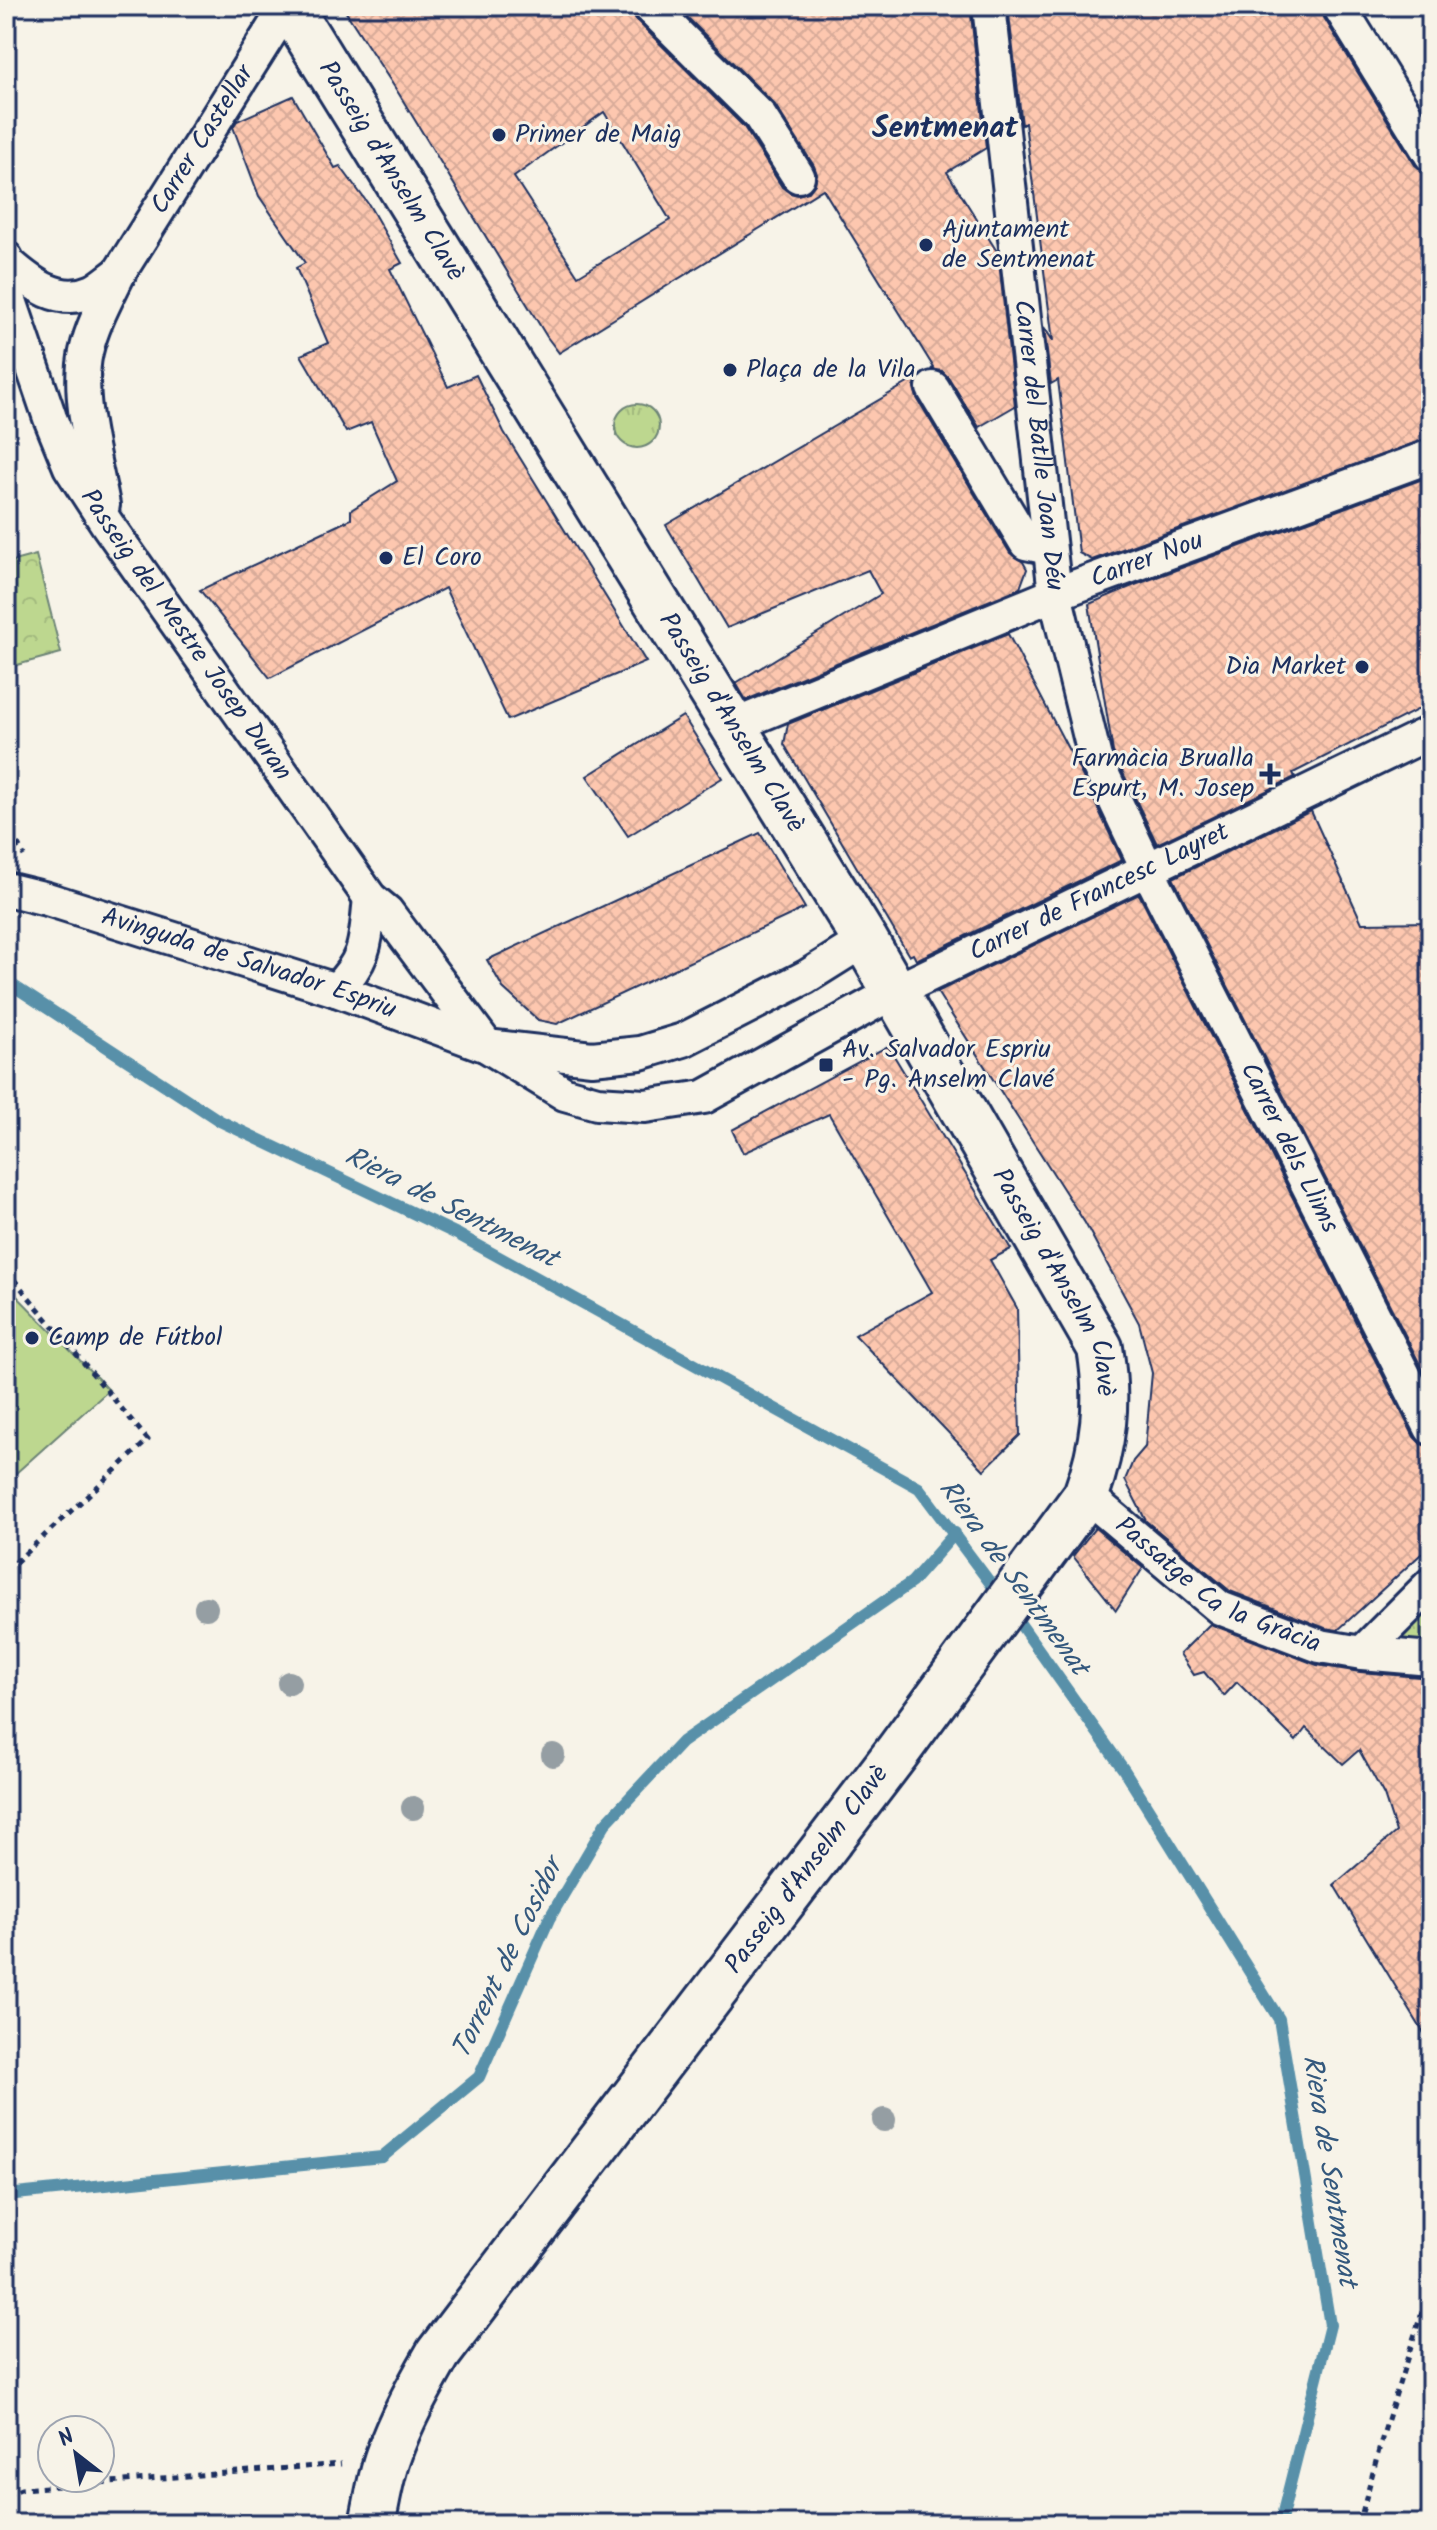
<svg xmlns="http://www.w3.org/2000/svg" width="1437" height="2530" viewBox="0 0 1437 2530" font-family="Kalam,sans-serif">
	<defs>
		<pattern id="grass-tufts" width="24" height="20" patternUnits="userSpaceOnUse" patternTransform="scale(2)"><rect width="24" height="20" fill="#bdd78f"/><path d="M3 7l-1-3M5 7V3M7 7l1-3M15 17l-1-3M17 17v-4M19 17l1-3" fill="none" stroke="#a2b97e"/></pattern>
		<pattern id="forest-crowns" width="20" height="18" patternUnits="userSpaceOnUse" patternTransform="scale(2)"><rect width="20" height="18" fill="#bdd78f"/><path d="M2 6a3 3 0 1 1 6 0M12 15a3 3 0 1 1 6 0" fill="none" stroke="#a2b97e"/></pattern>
		<pattern id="building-cross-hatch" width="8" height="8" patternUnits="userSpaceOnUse" patternTransform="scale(2)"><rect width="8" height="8" fill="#fdc7af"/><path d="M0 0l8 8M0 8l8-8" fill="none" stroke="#d8ab99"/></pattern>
	</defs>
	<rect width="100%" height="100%" fill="#f7f3e8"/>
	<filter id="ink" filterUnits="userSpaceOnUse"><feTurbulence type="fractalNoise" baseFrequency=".0125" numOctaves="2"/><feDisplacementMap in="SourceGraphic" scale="16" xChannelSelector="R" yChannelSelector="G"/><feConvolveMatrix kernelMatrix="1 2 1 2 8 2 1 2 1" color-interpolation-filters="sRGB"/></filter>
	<g filter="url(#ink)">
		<circle fill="url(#grass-tufts)" stroke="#6c8376" stroke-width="2" cx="637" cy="426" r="22"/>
		<g fill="url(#forest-crowns)" stroke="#6c8376" stroke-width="2">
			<polygon points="36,555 61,653 6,668 6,563"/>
			<polygon points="1431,1600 1431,1645 1392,1640"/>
		</g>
		<polygon fill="#bdd78f" stroke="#6c8376" stroke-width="2" points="6,1285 109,1390 6,1482"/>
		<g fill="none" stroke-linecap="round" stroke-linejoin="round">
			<g stroke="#5890a9" stroke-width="12">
				<polyline points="6,981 220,1121 459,1235 919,1488 1000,1596"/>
				<polyline points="1011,1611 1124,1770 1279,2019 1330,2325 1280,2524"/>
				<polyline points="6,2195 382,2157 479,2077 549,1919 605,1824 682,1742 912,1582 955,1533"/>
			</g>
		</g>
		<g fill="url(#building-cross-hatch)" stroke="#1b2f5e" stroke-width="2" fill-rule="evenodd">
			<path d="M342,6H631L636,20L744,127L782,187L790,193L798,195L809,192L815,184L817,174L814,166L775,105L676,6H970L986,148L947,172L998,253L1015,406L979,427L949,378L942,371L931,369L934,368L823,189L559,353L547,337L399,94ZM604,112L670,220L578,276L514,177Z"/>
			<polygon points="1008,6 1320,6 1323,16 1415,165 1426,173 1431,181 1431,437 1092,560 1079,553 1058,380 1051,384 1044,327 1053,341 1025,123 1022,125"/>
			<polygon points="293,96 335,168 340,166 369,205 402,263 390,269 448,387 476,375 504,432 646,662 508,720 445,588 270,678 200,590 351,519 351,510 397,481 371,422 346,432 301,355 328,343 296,268 305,263 259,196 233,127 237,121"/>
			<polygon points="918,377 914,388 917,398 1010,553 1023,562 1027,569 1020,588 746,700 736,683 881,594 868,570 727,628 666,525"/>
			<polygon points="1431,476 1431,703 1293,773 1295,777 1157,844 1113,752 1089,604 1135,585"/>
			<polygon points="1008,634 1085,781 1122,860 916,960 913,954 909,956 784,744 788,724"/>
			<polygon points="683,716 722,778 628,836 587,776"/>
			<polygon points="1311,811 1362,923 1431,922 1431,1386 1173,878"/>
			<polygon points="760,833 805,908 557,1024 538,1020 503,988 487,960"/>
			<polygon points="1139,894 1414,1437 1421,1444 1431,1447 1431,1545 1338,1630 1325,1628 1230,1591 1146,1521 1125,1480 1133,1461 1145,1447 1152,1373 1139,1323 1085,1223 937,992"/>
			<polygon points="888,1046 1011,1249 990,1260 1017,1308 1020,1435 984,1470 855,1335 932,1292 829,1114 743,1153 732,1130"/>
			<polygon points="1095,1528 1143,1568 1116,1610 1073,1556"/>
			<polygon points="1210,1624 1317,1665 1360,1672 1431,1678 1431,2045 1334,1885 1396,1832 1384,1795 1359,1750 1343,1764 1306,1728 1296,1741 1237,1682 1224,1696 1204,1672 1194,1675 1180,1654"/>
		</g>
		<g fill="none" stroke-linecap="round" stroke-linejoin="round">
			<defs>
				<g id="street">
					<polyline points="649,6 759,115 798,176"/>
					<path id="s1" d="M989,6L1055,594L1095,758L1147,868L1431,1428"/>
					<polyline points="1339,6 1431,155"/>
					<path id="s2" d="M6,258L7,292L50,418L70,467L107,524L370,898L387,912L487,1046"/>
					<path d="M8,263C32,284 60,306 93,291C102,287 111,278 119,273"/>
					<polyline points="933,388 1026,543 1049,548"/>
					<path id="s3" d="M103,505C95,461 76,396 86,352C92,325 107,298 119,273L287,6"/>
					<path id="s4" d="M733,726L1055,594L1431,456"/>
					<path id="s5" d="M6,889L47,899L336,990L487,1046L565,1094L597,1103L645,1106L704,1097L896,991L1431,732"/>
					<path d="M336,990C368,957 365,942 370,898"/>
					<polyline points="495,1047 592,1058 640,1053 683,1040 806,977 865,940"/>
					<path id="s6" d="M1086,1495L1220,1608L1320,1646L1362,1653L1431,1659"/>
					<polyline points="1362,1653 1431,1584"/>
				</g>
				<g id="secondary">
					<path id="s7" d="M289,6L865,940L1100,1348C1109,1401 1104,1445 1086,1495L898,1751L438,2354C419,2387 400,2421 388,2456C380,2478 377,2502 372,2524"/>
				</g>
			</defs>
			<use href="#street" stroke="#1b2f5e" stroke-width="38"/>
			<use href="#secondary" stroke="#1b2f5e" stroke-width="50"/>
			<g stroke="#1b2f5e" stroke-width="5" stroke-dasharray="6 6" stroke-linecap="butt">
				<polyline points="6,822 24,856"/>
				<polyline points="6,1270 148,1440 6,1571"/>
				<polyline points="6,2495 21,2489 341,2464"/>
				<polyline points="1359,2524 1383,2435 1431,2283"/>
			</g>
			<use href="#street" stroke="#f7f3e8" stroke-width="32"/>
			<use href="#secondary" stroke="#f7f3e8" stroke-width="44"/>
		</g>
		<g fill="#959ea3">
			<circle cx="206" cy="1608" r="12"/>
			<circle cx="289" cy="1683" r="12"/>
			<circle cx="553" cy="1755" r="12"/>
			<circle cx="413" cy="1808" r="12"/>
			<circle cx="884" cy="2120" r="12"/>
		</g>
	</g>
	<g fill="#1b2f5e" stroke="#f7f3e8" stroke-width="3">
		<circle cx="499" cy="135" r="8"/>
		<circle cx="926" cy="245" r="8"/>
		<circle cx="730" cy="370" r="8"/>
		<circle cx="386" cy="558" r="8"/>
		<circle cx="1362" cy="667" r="8"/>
		<path d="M1266 762h8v8h8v8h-8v8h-8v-8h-8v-8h8z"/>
		<rect x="818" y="1057" width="16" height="16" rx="4"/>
		<circle cx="32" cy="1338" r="8"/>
	</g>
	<g text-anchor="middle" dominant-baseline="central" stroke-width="6" stroke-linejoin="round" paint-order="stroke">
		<g font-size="26" fill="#1b2f5e" stroke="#f7f3e8" text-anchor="start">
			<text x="515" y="135">Primer de Maig</text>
			<text x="942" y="230">Ajuntament<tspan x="942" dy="30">de Sentmenat</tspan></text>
			<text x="746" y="370">Plaça de la Vila</text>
			<text x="402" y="558">El Coro</text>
			<text x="1346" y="667" text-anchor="end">Dia Market</text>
			<text x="1254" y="759" text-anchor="end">Farmàcia Brualla<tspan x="1254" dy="30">Espurt, M. Josep</tspan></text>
			<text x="842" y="1050">Av. Salvador Espriu<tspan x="842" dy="30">- Pg. Anselm Clavé</tspan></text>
			<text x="48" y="1338">Camp de Fútbol</text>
		</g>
		<g font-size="26" fill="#1b2f5e" stroke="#f7f3e8">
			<text stroke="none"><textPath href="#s3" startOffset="398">Carrer Castellar</textPath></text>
			<text stroke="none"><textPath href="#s7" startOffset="194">Passeig d'Anselm Clavè</textPath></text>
			<text stroke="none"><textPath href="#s1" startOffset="442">Carrer del Batlle Joan Déu</textPath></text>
			<text stroke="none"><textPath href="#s4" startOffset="446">Carrer Nou</textPath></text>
			<text stroke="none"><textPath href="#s2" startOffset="424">Passeig del Mestre Josep Duran</textPath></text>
			<text stroke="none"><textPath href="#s7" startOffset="842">Passeig d'Anselm Clavè</textPath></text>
			<text stroke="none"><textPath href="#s5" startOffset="1184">Carrer de Francesc Layret</textPath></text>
			<text stroke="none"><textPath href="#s5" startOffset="254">Avinguda de Salvador Espriu</textPath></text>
			<text stroke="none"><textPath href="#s1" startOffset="1196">Carrer dels Llims</textPath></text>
			<text stroke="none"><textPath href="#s7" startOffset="1490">Passeig d'Anselm Clavè</textPath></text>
			<text stroke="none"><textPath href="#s6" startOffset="162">Passatge Ca la Gràcia</textPath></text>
			<text transform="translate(807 1870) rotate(-53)">Passeig d'Anselm Clavè</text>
		</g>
		<g font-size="28" font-style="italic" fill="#34587d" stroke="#f7f3e8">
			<text transform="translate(451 1208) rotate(27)">Riera de Sentmenat</text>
			<text transform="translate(1013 1578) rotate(54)">Riera de Sentmenat</text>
			<text transform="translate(508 1959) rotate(-64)">Torrent de Cosidor</text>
			<text transform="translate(1329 2171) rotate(81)">Riera de Sentmenat</text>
		</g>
		<g font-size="30" font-weight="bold" fill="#1b2f5e" stroke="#f7f3e8">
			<text x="945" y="129">Sentmenat</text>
		</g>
	</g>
	<rect width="1437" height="2530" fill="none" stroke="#f7f3e8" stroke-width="32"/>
	<rect x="16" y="16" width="1405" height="2498" fill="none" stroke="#1b2f5e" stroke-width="3" filter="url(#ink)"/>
	<g transform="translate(76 2454) rotate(329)"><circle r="38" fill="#f7f3e8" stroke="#9fa5b1" stroke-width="2"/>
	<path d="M0-6L14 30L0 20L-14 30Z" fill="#1b2f5e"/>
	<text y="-12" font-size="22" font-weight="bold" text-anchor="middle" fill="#1b2f5e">N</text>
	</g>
</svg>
